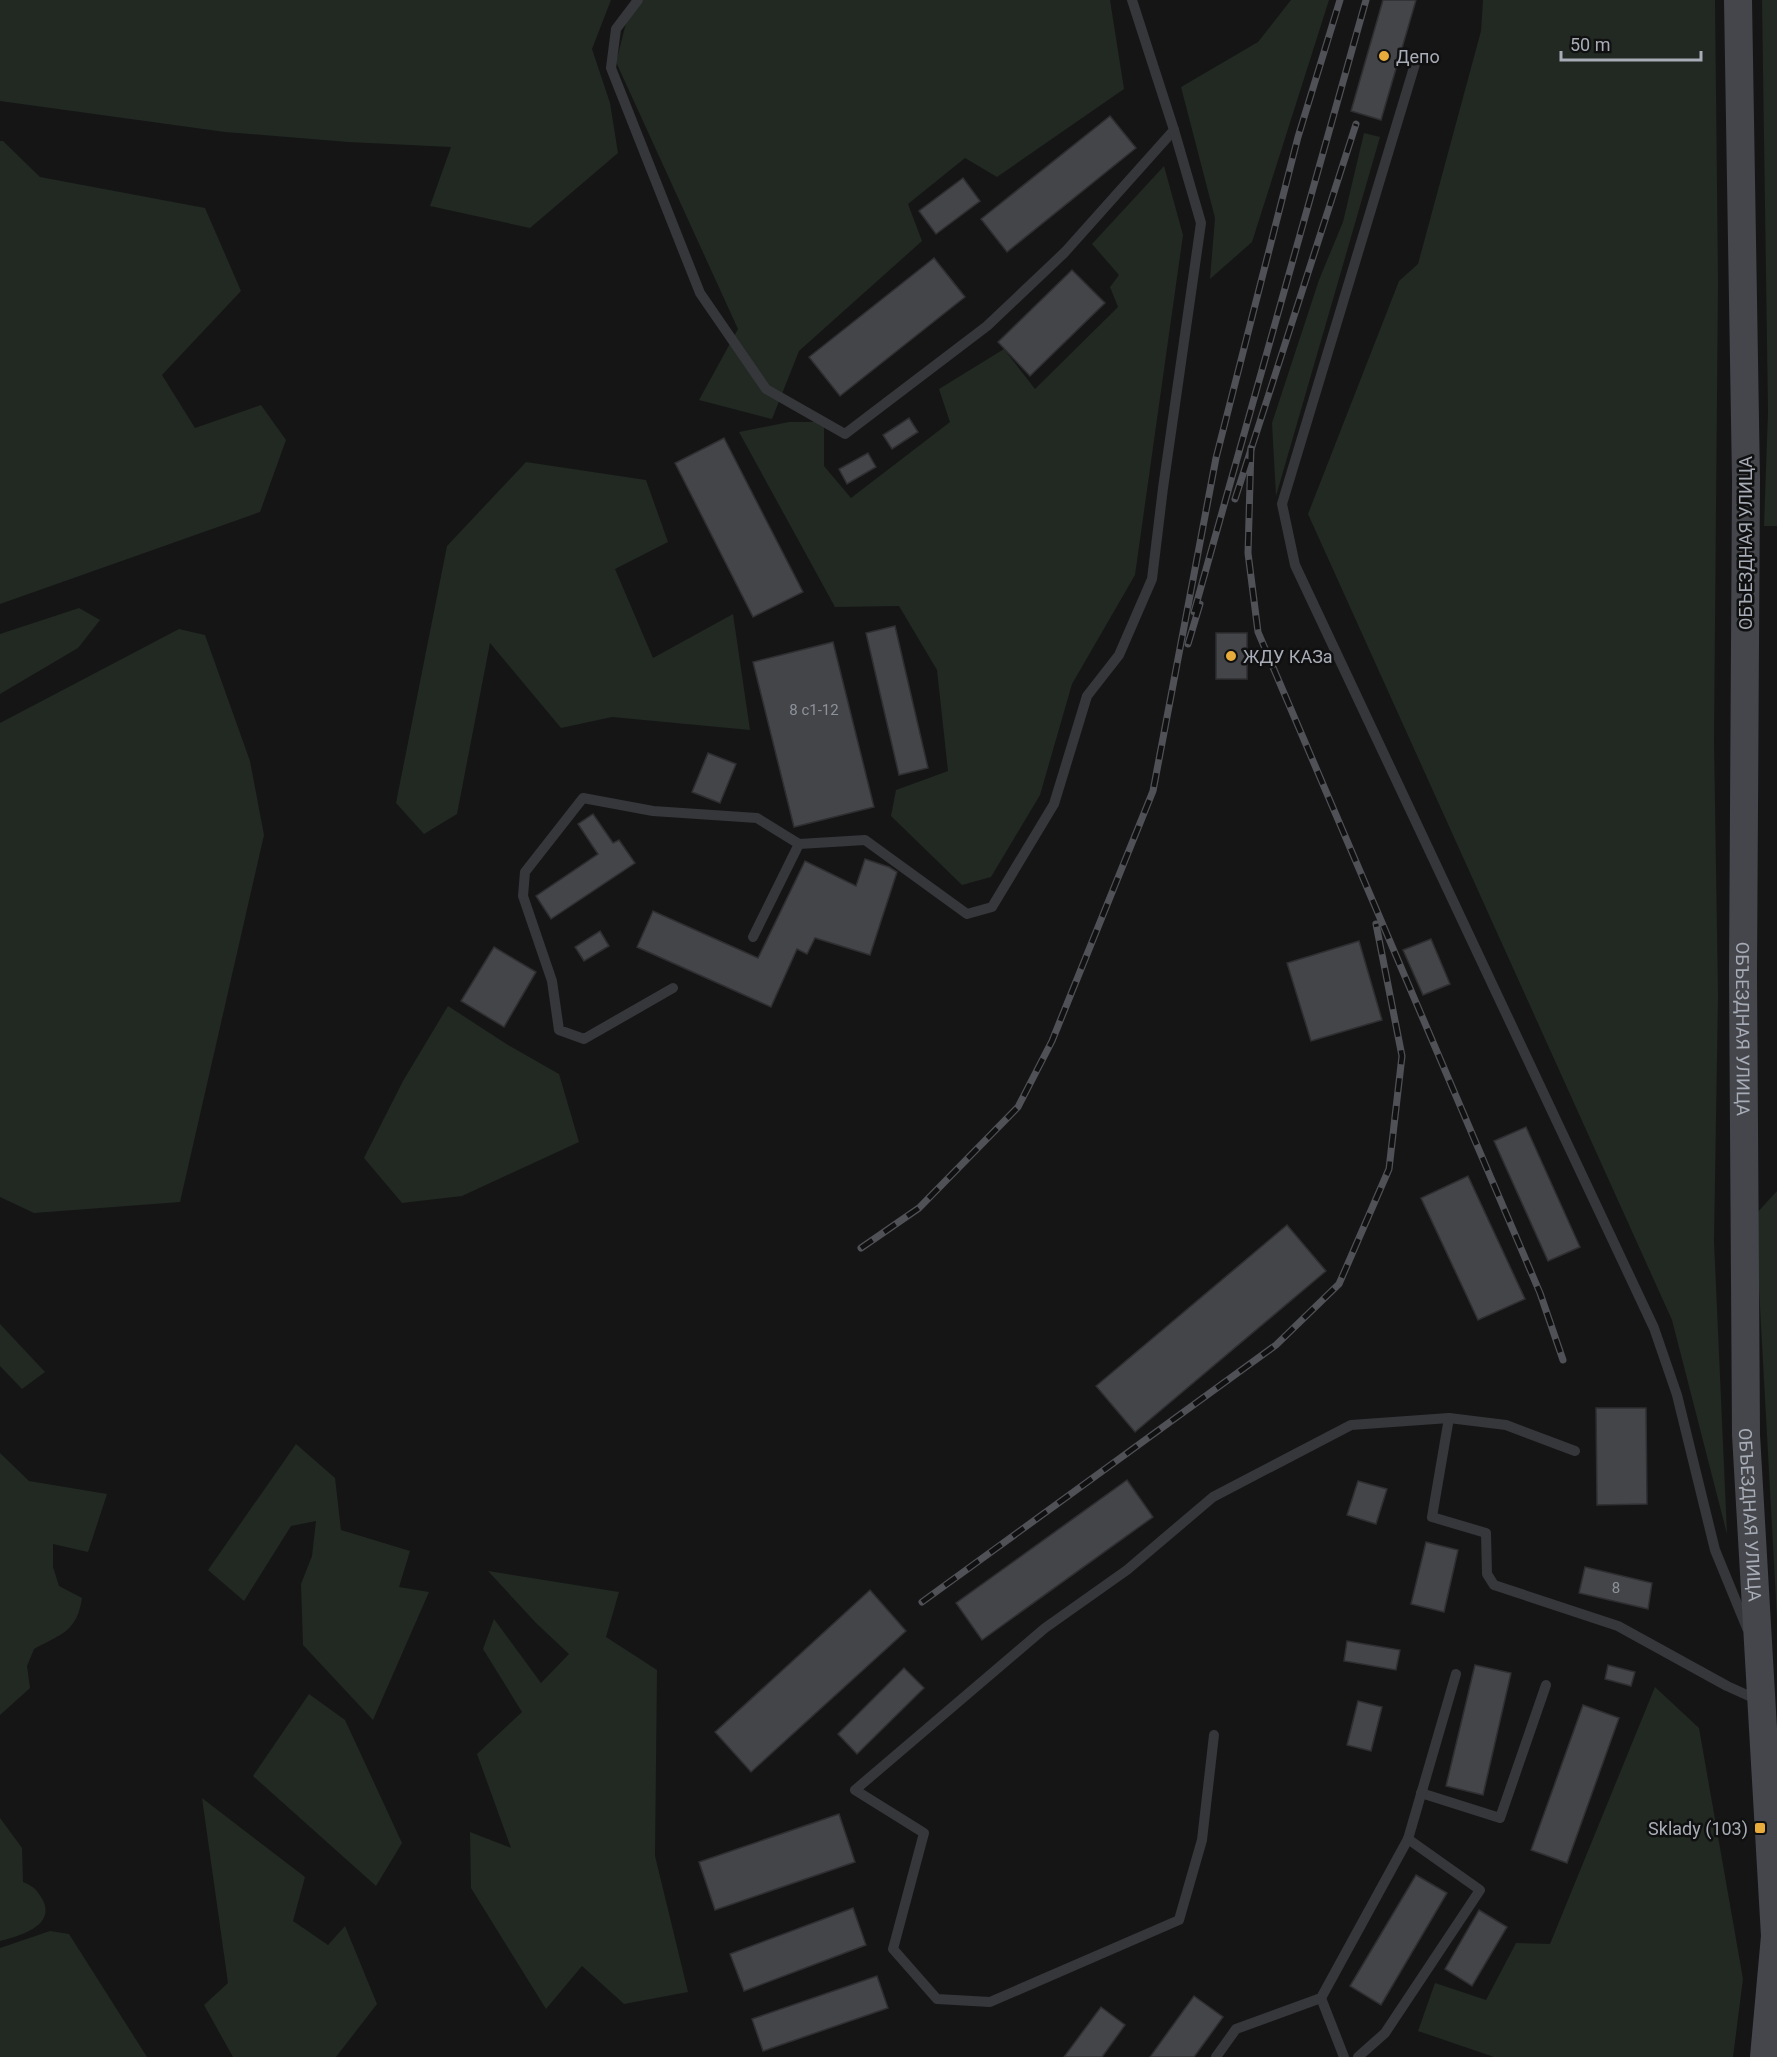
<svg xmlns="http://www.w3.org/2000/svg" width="1777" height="2057" viewBox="0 0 1777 2057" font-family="Roboto,sans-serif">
	<rect width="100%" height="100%" fill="#151516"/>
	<g fill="#212922">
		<polygon points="0,0 611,0 592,49 610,103 618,153 530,228 430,206 451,147 348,142 225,132 0,101"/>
		<polygon points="632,0 1110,0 1124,89 997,177 965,158 908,204 922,241 799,351 772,419 699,400 738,329 616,62"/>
		<polygon points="1291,0 1329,0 1252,242 1210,279 1215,218 1181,87 1258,42"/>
		<polygon points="1483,0 1715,0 1718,281 1714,741 1718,996 1714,1241 1727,1534 1672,1320 1308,514 1399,281 1418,264 1481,31"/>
		<polygon points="1762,0 1777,0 1777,526 1764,526 1768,412"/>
		<polygon points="1364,133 1380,137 1276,496 1272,423 1319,280 1343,222"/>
		<polygon points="0,141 3,141 40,177 205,208 241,291 162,375 195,428 261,405 286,440 260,512 0,604"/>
		<polygon points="1164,166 1183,235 1135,575 1072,684 1040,795 991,877 962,885 891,816 896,790 948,771 937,670 899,606 835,607 739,432 789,422 824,422 824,466 851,498 950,422 939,389 1004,349 1035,389 1118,307 1110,287 1119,275 1092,244"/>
		<polygon points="526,462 646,480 668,542 615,569 653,658 733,614 750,730 612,717 561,728 490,643 457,814 424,834 396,803 447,546"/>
		<polygon points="79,608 100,620 78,648 0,694 0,634"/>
		<polygon points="179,629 205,635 250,761 264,835 180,1202 34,1213 0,1197 0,723"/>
		<polygon points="448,1006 508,1045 559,1074 579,1142 462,1196 402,1203 364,1158 403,1081"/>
		<polygon points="1777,1191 1777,1618 1755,1215"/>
		<polygon points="0,1324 45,1372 22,1389 0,1366"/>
		<polygon points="296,1444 335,1478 341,1530 410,1551 399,1587 429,1592 373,1720 303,1645 301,1584 312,1556 316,1521 291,1526 244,1601 208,1570"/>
		<path d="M0,1453L29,1481L107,1494L88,1552L53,1544V1567L59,1586L82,1598C77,1632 61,1634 34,1649L27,1666L30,1688L0,1715Z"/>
		<polygon points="488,1571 619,1592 606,1637 657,1670 655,1856 688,1992 624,2004 582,1966 546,2009 471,1888 470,1832 511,1848 477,1754 522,1712 483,1649 494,1619 541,1683 569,1654 536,1623"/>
		<polygon points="1655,1687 1699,1728 1743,1979 1733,2057 1494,2057 1418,2031 1435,1983 1486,2000 1516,1943 1550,1944"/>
		<polygon points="309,1694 345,1720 402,1843 376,1886 253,1776"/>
		<polygon points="202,1798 305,1877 293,1921 328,1945 345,1926 377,2004 336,2057 233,2057 204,2005 228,1983"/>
		<path d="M0,1818L22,1848L23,1882C33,1886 36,1889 41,1897C59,1925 20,1936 0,1941Z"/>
		<polygon points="50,1931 69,1934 147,2057 0,2057 0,1948"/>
	</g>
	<g fill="#444549" stroke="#2f2f32" stroke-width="1.5">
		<polygon points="1383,0 1416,0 1381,120 1351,111"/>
		<polygon points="1110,116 1136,148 1007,252 981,219"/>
		<polygon points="963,178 980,201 936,234 919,211"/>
		<polygon points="934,258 965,297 840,396 809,357"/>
		<polygon points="1072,270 1105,303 1030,376 998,342"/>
		<polygon points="909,418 918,432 892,449 883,435"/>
		<polygon points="724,438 803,592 753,617 675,463"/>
		<polygon points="868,453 876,467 847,484 839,469"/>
		<polygon points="895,626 928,768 899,775 866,633"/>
		<rect x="1216" y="633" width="31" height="46"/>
		<polygon points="833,642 874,807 794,827 753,662"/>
		<polygon points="708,753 736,764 720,803 692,792"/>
		<polygon points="593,814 613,843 619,840 635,863 551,919 536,896 598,854 578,824"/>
		<polygon points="865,859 889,867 897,872 870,955 815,938 807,954 797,949 771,1007 637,947 653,911 758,958 805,861 856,886"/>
		<polygon points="600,931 609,946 584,961 575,947"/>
		<polygon points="1431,939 1450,984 1423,995 1403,950"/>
		<polygon points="1359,941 1382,1020 1311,1041 1287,963"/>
		<polygon points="494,947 536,972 504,1027 461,1001"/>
		<polygon points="1526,1127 1580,1247 1548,1261 1494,1141"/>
		<polygon points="1468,1176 1525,1299 1478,1320 1421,1198"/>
		<polygon points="1287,1225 1326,1271 1135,1432 1096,1386"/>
		<polygon points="1596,1408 1646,1408 1647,1504 1597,1505"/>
		<polygon points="1127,1480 1153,1517 982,1640 956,1603"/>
		<polygon points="1358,1481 1387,1489 1376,1524 1347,1515"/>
		<polygon points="1426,1542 1458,1550 1444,1612 1411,1604"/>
		<polygon points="1585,1567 1652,1583 1648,1609 1579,1593"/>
		<polygon points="870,1590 906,1631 751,1772 715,1732"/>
		<polygon points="1347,1641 1400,1650 1396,1670 1344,1661"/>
		<polygon points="1475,1665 1511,1673 1483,1795 1446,1786"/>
		<polygon points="1608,1665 1635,1672 1631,1686 1605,1679"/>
		<polygon points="904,1668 924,1688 857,1754 838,1734"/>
		<polygon points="1358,1701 1382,1707 1371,1751 1347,1745"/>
		<polygon points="1583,1705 1619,1718 1567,1863 1531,1850"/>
		<polygon points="839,1814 855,1862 715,1910 699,1862"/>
		<polygon points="1416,1875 1447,1893 1381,2005 1350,1986"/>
		<polygon points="853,1908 866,1945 744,1991 730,1954"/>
		<polygon points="1479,1910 1507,1927 1472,1986 1445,1969"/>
		<polygon points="877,1976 888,2008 763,2051 752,2019"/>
		<polygon points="1194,1996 1223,2017 1194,2057 1150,2057"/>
		<polygon points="1101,2007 1125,2025 1102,2057 1064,2057"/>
	</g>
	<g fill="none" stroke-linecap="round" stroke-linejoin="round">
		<g stroke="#36373b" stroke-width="10">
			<polyline points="638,0 616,29 611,68 700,293 766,389 845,434 987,326 1065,252 1174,130"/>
			<polyline points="1415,64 1282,504 1295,565 1654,1328 1677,1395 1715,1550 1747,1628"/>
			<polyline points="753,937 799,844"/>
			<polyline points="673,988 584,1039 559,1030 552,981 523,896 525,872 583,798 653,811 757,818 799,844 865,840 967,914 992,907 1054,804 1087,696 1119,655 1152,579 1163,488 1201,223 1174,130 1132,0"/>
			<polyline points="1449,1418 1506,1425 1575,1451"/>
			<polyline points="1214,1735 1202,1840 1179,1920 990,2002 937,1999 893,1949 924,1833 855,1790 1045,1628 1127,1570 1213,1497 1351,1425 1449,1418 1432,1517 1486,1533 1487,1574 1494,1585 1618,1626 1727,1686 1758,1700"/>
			<polyline points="1421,1793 1500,1818 1546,1685"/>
			<polyline points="1321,1998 1344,2057"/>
			<polyline points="1216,2057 1236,2029 1321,1998 1408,1839 1456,1674"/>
			<polyline points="1358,2057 1385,2033 1480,1890 1408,1839"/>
		</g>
		<path stroke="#44464b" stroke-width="28" id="s1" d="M1738,0L1746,480L1743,974L1746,1435L1775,1936L1764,2057"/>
		<defs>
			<g id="rail">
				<polyline points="1251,448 1248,553 1258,632 1540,1293 1563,1360"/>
				<polyline points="1235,499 1356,124"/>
				<polyline points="1194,612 1366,0"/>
				<polyline points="1188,644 1200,604"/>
				<polyline points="861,1248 919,1208 1018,1107 1052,1041 1153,791 1216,458 1298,137 1340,0"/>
				<polyline points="922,1602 1276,1345 1339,1284 1389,1169 1402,1056 1376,924"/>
			</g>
		</defs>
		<use href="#rail" stroke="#4f5156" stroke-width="7"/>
		<use href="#rail" stroke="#101011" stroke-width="4.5" stroke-dasharray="14" stroke-linecap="butt"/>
	</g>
	<g fill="#e7ac3c" stroke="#101011" stroke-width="2">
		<circle cx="1384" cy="56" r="6"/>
		<circle cx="1231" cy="656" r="6"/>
		<rect x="1754" y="1822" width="12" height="12" rx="3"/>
	</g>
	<g text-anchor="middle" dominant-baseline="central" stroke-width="5" stroke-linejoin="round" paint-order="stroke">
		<g font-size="15" fill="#8e929b">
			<text x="814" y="710">8 с1-12</text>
			<text x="1616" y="1588">8</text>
		</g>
		<g font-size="18" fill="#a7acb6" stroke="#101011" text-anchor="start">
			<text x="1396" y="56">Депо</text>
			<text x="1243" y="656">ЖДУ КАЗа</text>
			<text x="1748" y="1828" text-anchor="end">Sklady (103)</text>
		</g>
		<g font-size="18" fill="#a7acb6" stroke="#101011">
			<text transform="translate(1745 543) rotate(-90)">ОБЪЕЗДНАЯ УЛИЦА</text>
			<text stroke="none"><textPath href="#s1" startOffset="1029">ОБЪЕЗДНАЯ УЛИЦА</textPath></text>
			<text stroke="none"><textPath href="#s1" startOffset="1515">ОБЪЕЗДНАЯ УЛИЦА</textPath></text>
		</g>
	</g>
	<path d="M1561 51v9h140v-9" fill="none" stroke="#a7acb6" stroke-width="3"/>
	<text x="1570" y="51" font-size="18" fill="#a7acb6" stroke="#101011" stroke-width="4.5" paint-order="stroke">50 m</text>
</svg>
